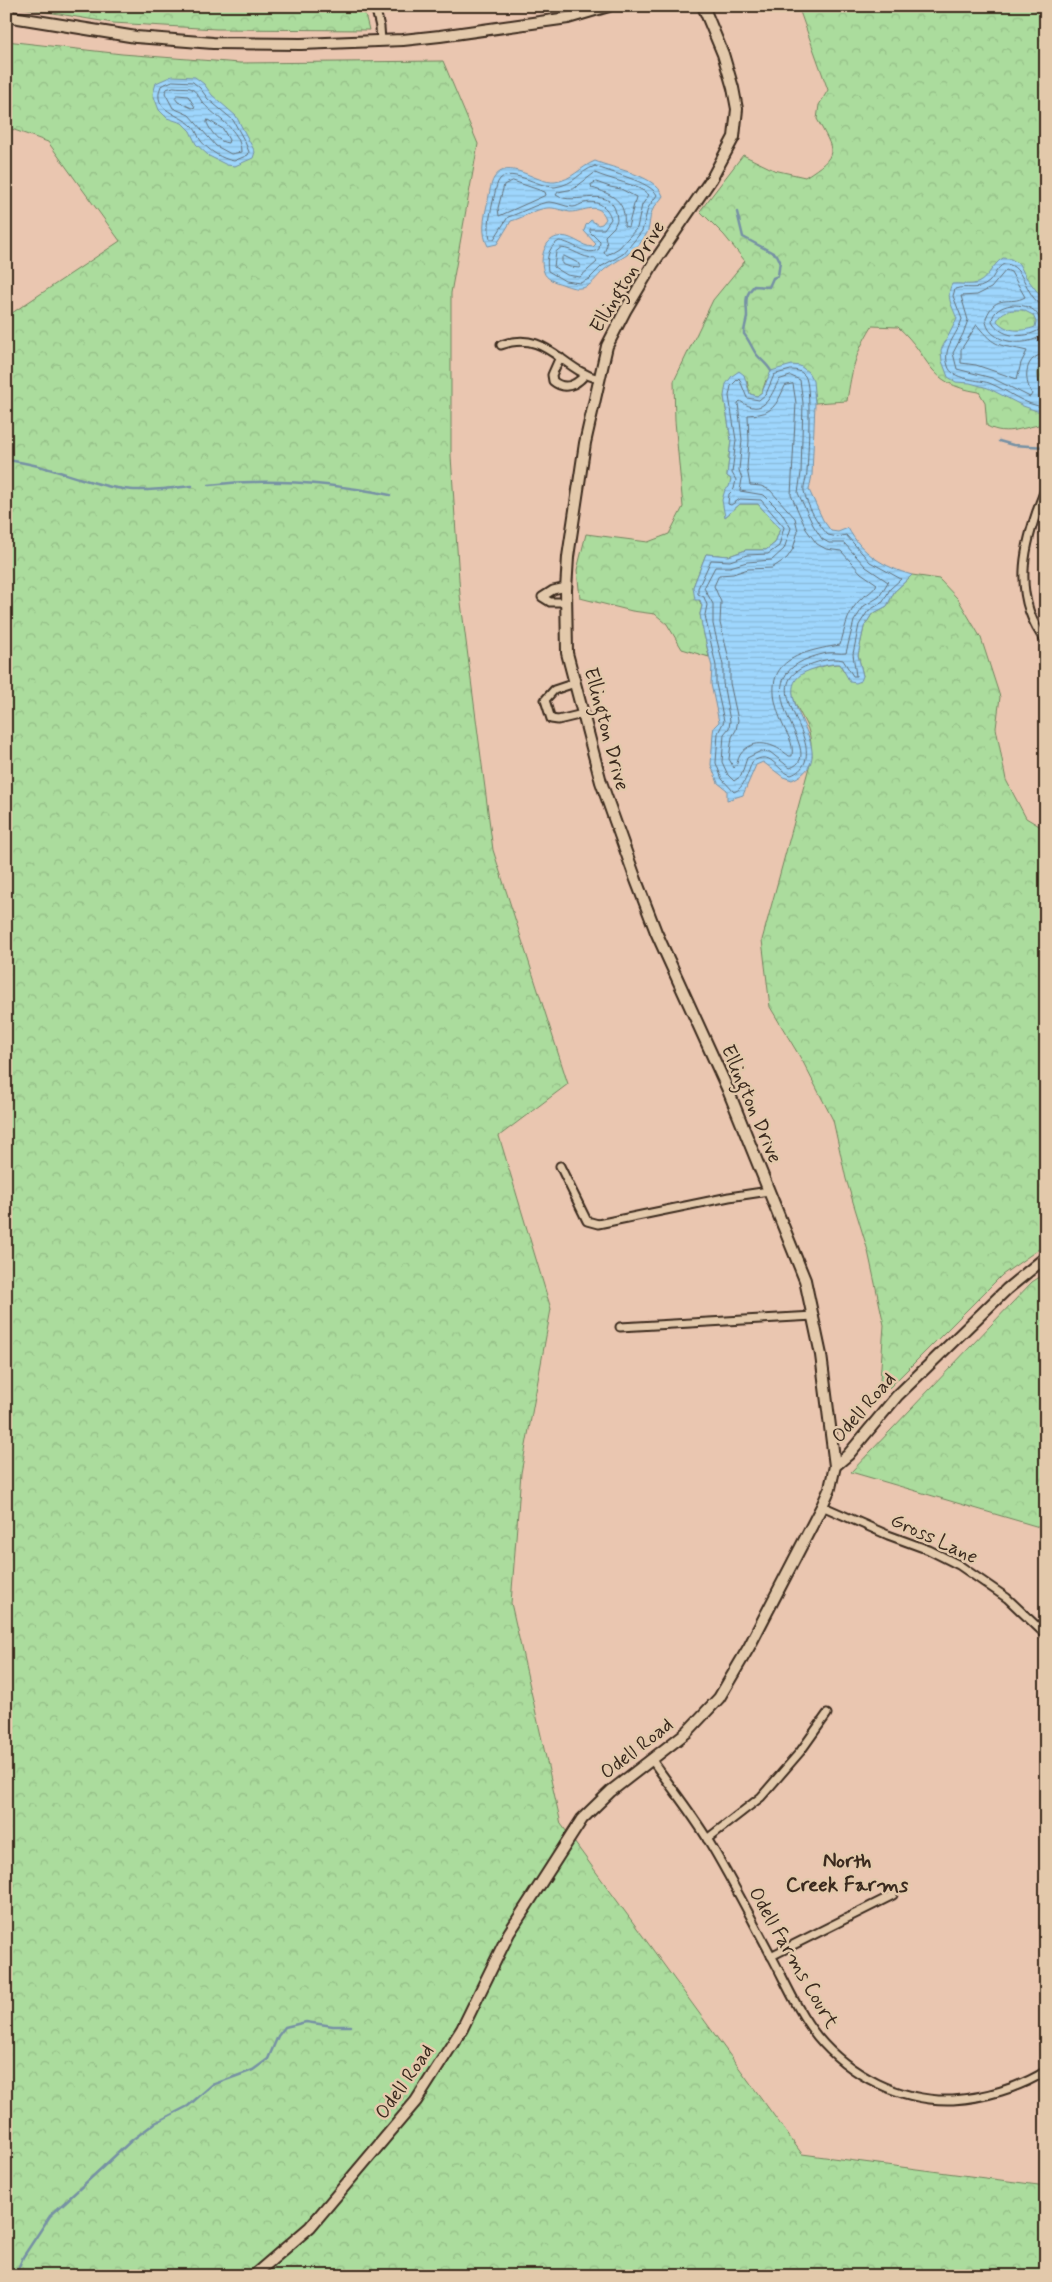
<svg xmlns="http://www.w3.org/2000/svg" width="1052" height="2282" viewBox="0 0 1052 2282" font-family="Mynerve,sans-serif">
	<defs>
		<pattern id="forest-crowns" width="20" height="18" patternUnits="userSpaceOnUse" patternTransform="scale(1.25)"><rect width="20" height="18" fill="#abdc9d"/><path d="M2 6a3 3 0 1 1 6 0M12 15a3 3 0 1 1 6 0" fill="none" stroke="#94bd87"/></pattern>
		<pattern id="water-rules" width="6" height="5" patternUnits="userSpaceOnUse" patternTransform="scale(1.25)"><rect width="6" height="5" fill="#9ed6fd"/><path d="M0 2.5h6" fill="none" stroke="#89b8d8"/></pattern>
	</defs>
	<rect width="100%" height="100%" fill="#eac6b0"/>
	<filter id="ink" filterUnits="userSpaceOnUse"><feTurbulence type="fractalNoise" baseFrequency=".02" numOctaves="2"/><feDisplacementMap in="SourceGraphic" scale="10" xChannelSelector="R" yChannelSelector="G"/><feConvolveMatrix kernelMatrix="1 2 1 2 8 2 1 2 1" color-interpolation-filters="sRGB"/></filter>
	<g filter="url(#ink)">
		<g fill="url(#forest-crowns)" stroke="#73835e">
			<polygon points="11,6 363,6 369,30 216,29 113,23"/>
			<path d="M798,6H1027L1046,16V424C1025,426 1007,437 987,426L985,402L979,392C925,384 932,357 898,327L872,326C855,354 852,369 847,401L815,403L814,393L766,380L762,392L757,396L750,394L747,381L724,396L731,440L727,476L731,479L725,517L740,504H758L780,529L775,543L766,550H746L729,556L706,554L693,587L702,606L700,614L709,657L682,649L667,624L655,614L632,611L580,598L577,570L586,534L648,542L669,534L683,507L675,421L674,381L713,300L745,261L724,235L700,211L743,155L774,170L805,177C840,155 835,152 817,119L819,105L828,90Z"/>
			<polygon points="6,41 122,54 240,63 443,61 478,144 451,293 451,456 460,595 493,850 568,1084 499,1136 551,1309 521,1473 511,1603 561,1824 802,2154 1046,2186 1046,2276 6,2276 6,317 120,241 48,142 6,127"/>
			<path d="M912,575L939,579L958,599L981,638L1000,697L996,728L1006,780L1026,818L1046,830V1244L1002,1275L889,1388L880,1380L884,1325L868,1251L846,1179L833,1120L803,1062L770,1007L762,940L812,756C811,747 811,737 808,729C800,709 776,683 809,670C820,667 829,664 840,664L844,672L863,676L858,655L864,627L872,614L887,606L894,592Z"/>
			<polygon points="1046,1273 1046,1529 851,1472 1032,1282"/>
		</g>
		<g fill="url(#water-rules)" stroke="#7691a4" fill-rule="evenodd">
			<polygon points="172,76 195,77 204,84 212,95 236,116 255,152 253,158 235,166 227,165 209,156 196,144 190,131 182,123 167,118 159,110 153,94 156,83"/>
			<path d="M595,161C614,169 656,175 663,196C660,201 654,206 652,211C649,218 650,227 647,233C636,254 619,258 604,270C597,276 591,288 580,288C575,289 567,286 562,284C555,282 546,279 544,272C539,260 544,240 557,237C571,233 581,247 593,247L596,244L584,231L586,225L591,220L598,225L602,224L606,219C599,200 584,212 570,212C562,211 555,207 547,208C535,209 523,218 511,221L497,244L488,246C481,234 484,218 487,205C489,198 490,184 494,178C508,156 536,184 555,182C572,180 580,167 595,161Z"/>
			<path d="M1003,258L1011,259L1019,264L1026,277L1046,303V364L1038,369C1037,378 1038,384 1046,389V411H1037L1023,406L988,388L970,383L956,382L948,377L942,361L941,350L957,319C953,307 945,297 952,284C959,283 966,285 973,284C987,283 991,265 1003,258ZM1023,310L1033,315L1036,322L1035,327C1021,332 1007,332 997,321C1002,309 1012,310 1023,310Z"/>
			<path d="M792,365L800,366L808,372L813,381L815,403L812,475L809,490L823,520L831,531L838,532L848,528C862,554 884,567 912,575L894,592L887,606L872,614L864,627L858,655L863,676L861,681L856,683L850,682L840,664C829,663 820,667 810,670C756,690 851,754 792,780L783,777L763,762L756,765L743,795L727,800V790L718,783L711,765L713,733L714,727L719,722L711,684L712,667L702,626L700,614L702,606L700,600H695L693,587L706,554L729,556L746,550H766L775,543L780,529L758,504H740L725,517L722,500L725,490L729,487L731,479L727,476L731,440L724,396L726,384L732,376L739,371L744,375L750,394L757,396L762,392L771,371Z"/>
		</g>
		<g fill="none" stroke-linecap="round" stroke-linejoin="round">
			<g stroke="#636f77" stroke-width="1">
				<path d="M173,81L193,82L200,88L208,99L233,120L245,142L249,152L248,155L234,161C222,159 209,151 201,141C198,137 197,131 193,127C182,114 150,112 161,86Z"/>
				<path d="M174,87C179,88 185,87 190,88C196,90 199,98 203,103C216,118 241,129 241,152L231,154L216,146L189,115L173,108L165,93L167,89Z"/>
				<polygon points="178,95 188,96 195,107 192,108 178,102 175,98"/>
				<path d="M208,120L223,129L229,140L228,143C218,142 211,132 207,123Z"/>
				<path d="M595,166C610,173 650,181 657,195L648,208L642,231L634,241L623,254L602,266L589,279L580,283L565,281L548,271C546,259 548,247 559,241C573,242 587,258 599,249L600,242L590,232V229H604L611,219C608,206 597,200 584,203C580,204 577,207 573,207C565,207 557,202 549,202C540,202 519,214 508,217L494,239H490C487,226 491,210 494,197C495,193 496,186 498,182C507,164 539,188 555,187C576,184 578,172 595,166Z"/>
				<path d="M595,173C610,180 638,184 649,195L642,205L637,228L619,248L607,255L604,253L607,245L605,236L614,227L617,220C615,180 574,208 556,195L558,192L573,189Z"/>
				<polygon points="513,181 545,192 546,195 499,216 498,208 504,185"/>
				<path d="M596,182L610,187L621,189L636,197L628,227L624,226C627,201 612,194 592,188L591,185Z"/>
				<path d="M561,248C575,249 580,258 595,258L597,262L580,277L567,275L554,267L556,252Z"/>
				<polygon points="564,256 580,264 580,268 570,267 562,264 562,258"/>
				<path d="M1011,305C1026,305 1036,307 1041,322L1039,330C1024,339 1001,338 992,321C993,311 1001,307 1011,305Z"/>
				<path d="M1046,306C1025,303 1026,263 1004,264C996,268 995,276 989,282C978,292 966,285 955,289L953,296L962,319C957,336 942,347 948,366C952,380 976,379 989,383C1008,390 1024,406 1046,407"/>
				<path d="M977,325C996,349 999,344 1027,351L1021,363L1017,379L976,365L961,363V350Z"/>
				<path d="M1046,330C1034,351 984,344 986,318C996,292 1010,306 1025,297L1011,272L1006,270L991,288L977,295L961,296L968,320L963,334L953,353L957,369L992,378L1030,397L1032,394C1023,379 1024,355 1046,354"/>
				<path d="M791,370C797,370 801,371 805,376C812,386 808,456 807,472C807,478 803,485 804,491C807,506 818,524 828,535L838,537L846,535L870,562L901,579L890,589L883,602L868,611L859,625L853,654L856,676H853L843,660C831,657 820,661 809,665C757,684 816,729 805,762C802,769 797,773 791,775C775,770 772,749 752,762C748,772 744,789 734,792L722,779L716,763L718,733L724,721L716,684V666L707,625L705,615L707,605L704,597L698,594V588L711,560L730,561L747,555L768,554L779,546L784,527L761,500L740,499L731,505L728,504L729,494L734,489L736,480L732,473L736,440L729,396L731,386L739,378L747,398L759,400L766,394L774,375Z"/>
				<path d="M791,376L800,380L803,403L801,473L798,493L813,525L822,539L829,543H844L866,567L888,582L879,597L864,606L854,621L846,653C840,654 834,652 827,653C724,675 834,753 790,768L770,752L761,751L747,758L741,776L734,781L728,775L722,762L724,734L729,728L730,721L723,683V665L713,624V604L704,588L715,567H730L747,562L772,560L784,549L791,528L781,512L764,495L740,491L742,479L739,470L742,440L738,403L740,401C764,418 770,397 779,380Z"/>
				<path d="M793,384L796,403L791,495L806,529L817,544L826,549L841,551L861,573L877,584C872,594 863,595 857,603C846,616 845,630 840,645C790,653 758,665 782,723C787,735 794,742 792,756H789C775,744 753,736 740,755C737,760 738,765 734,768L729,759L732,737L736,730L738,720L730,683V663L720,623L721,602L714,586L719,575L733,574L748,569L772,568L787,558L793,549L798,531L795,518L770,490L761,486L750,485L747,468L749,441L748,415C752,414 755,415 759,414C775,412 779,398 785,386Z"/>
			</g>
			<g stroke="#7691a4" stroke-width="2.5">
				<path d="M737,212L743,237L777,255L780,261L778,276L773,278L769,287L754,286C743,297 747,303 747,317C746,323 744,328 744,334C750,341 752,349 757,355C762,361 767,364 771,371"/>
				<polyline points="999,441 1013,445 1046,447"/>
				<path d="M6,460C43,464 76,479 111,487C138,493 165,489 192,486"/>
				<path d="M209,485C270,478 330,483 390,495"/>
				<polyline points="15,2276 23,2257 50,2216 132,2140 155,2123 188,2106 212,2085 253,2070 268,2059 278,2036 285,2027 306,2022 333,2026 351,2026"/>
			</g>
			<defs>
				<g id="street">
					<polyline points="375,6 380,27 381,41"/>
					<path d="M501,345C547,329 560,369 599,379"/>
					<path d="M560,357L552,375L553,381C565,391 576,385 585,375"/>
					<path d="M1046,487C1025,539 1009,594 1046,642"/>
					<polyline points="566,587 553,590 542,597 550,602 566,602"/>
					<polyline points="575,683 554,690 545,700 551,719 558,720 583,714"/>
					<polyline points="560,1166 587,1221 598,1224 729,1197 769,1191"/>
					<polyline points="620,1327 814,1316"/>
					<polyline points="822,1506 888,1535 929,1550 959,1565 1007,1598 1046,1635"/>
					<path d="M652,1760C670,1786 691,1812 708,1840C731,1878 751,1918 772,1957C786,1983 798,2012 817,2036C849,2075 901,2102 953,2100C984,2098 1019,2088 1046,2071"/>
					<polyline points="707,1839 761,1797 800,1752 827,1714"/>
					<polyline points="771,1956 893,1895"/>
				</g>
				<g id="secondary">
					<polyline points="703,6 723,54 733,88 737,109 734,137 712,178 653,264 625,311 607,346 585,443 568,557 566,590 567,653 601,782 636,880 656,932 728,1090 805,1280 821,1355 835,1466"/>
					<polyline points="6,16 136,37 213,43 301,44 403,40 440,36 568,18 609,6"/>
					<polyline points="253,2276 310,2227 416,2101 462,2029 509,1933 582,1819 611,1791 687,1732 719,1698 749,1647 822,1506 830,1488 835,1466 848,1455 897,1396 1007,1289 1046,1257"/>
				</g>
			</defs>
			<use href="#street" stroke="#3b2a1e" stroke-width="11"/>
			<use href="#secondary" stroke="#3b2a1e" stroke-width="14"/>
			<use href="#street" stroke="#e3c9ab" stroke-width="7"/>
			<use href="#secondary" stroke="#e3c9ab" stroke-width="10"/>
		</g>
	</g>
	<g text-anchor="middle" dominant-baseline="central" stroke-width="5" stroke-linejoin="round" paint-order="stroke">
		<g font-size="20" fill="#3b2a1e" stroke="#e3c9ab">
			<text transform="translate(628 277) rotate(-59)">Ellington Drive</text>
			<text transform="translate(606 729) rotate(75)">Ellington Drive</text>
			<text transform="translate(751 1104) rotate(67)">Ellington Drive</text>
			<text transform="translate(864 1408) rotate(-49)">Odell Road</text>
			<text transform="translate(934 1539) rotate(25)">Gross Lane</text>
			<text transform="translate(637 1749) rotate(-38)">Odell Road</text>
			<text transform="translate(793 1958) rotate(60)">Odell Farms Court</text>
			<text transform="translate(405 2082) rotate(-55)">Odell Road</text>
		</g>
		<g font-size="21" font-weight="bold" fill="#3b2a1e" stroke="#e3c9ab">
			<text x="847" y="1861">North<tspan x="847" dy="24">Creek Farms</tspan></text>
		</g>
	</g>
	<rect width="1052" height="2282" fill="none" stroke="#e3c9ab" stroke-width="25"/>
	<rect x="12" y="12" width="1027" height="2257" fill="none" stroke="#3b2a1e" stroke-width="2" filter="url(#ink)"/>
</svg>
